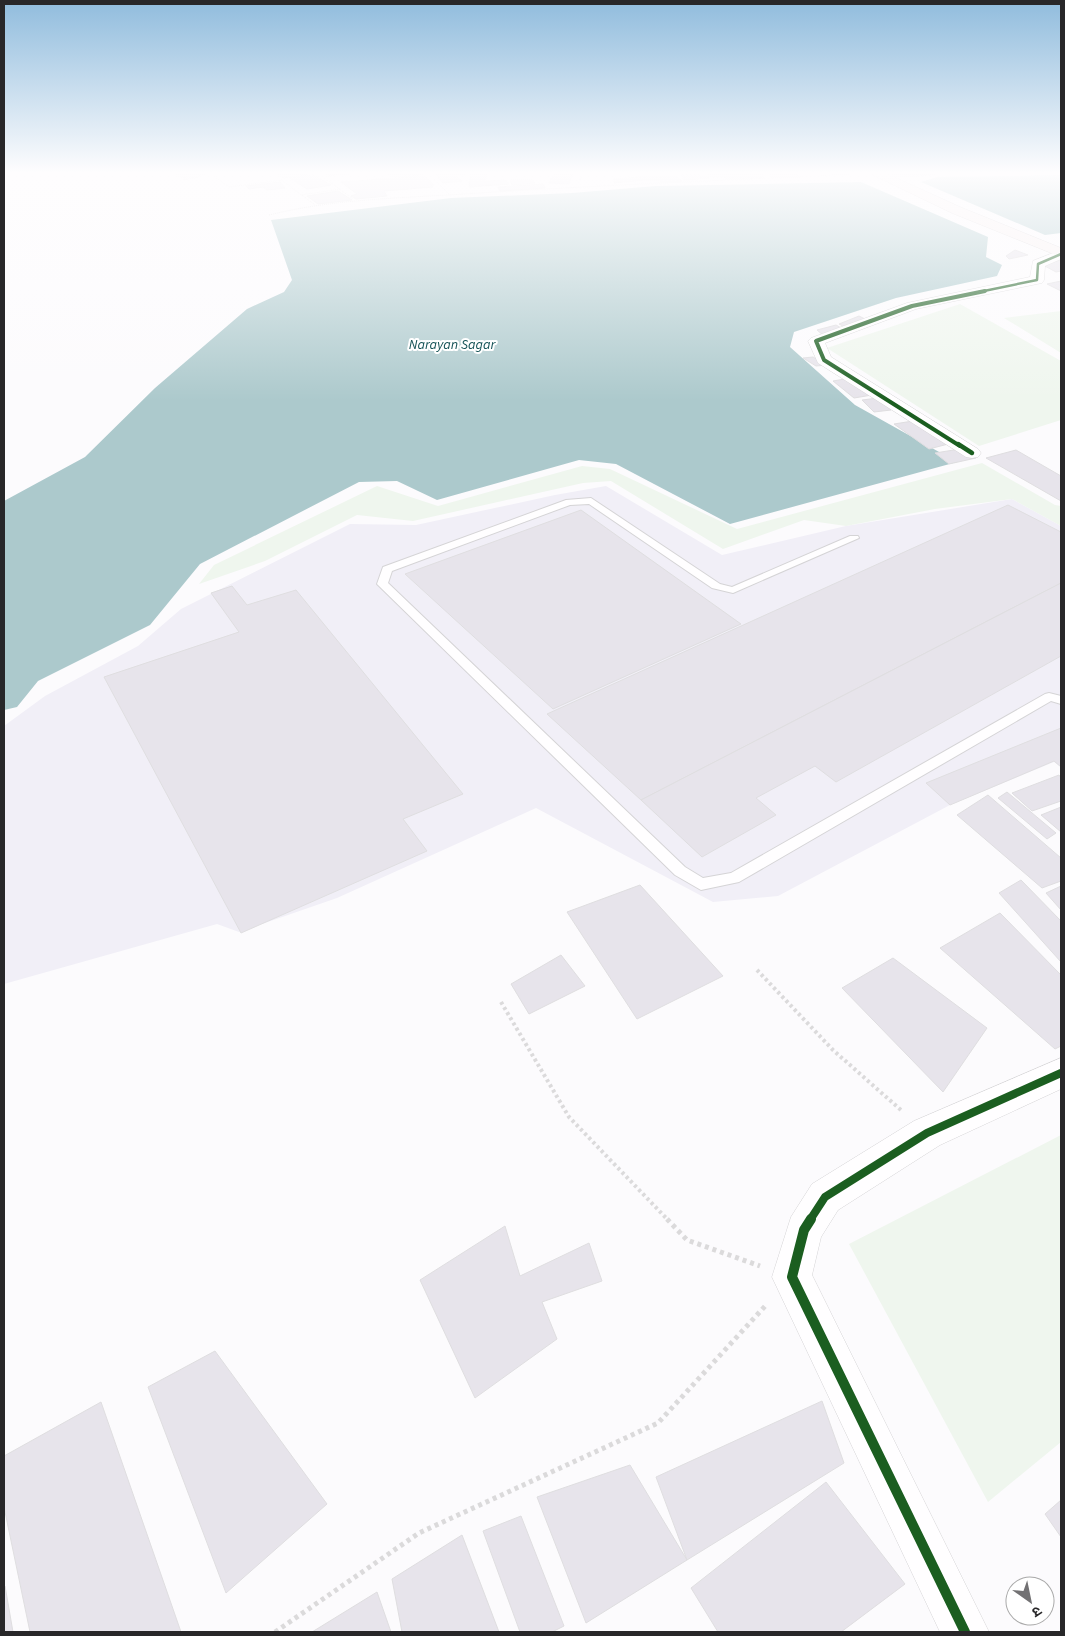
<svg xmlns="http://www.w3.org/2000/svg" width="1065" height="1636" viewBox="0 0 1065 1636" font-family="'Source Sans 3','Noto Sans Devanagari',sans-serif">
	<rect width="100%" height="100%" fill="#fcfbfd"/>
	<polygon fill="#f1eff7" points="606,486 722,555 846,526 1012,499 1061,526 1061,767 1054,762 950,805 778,896 713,902 536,808 337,898 239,932 217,924 4,984 4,726 45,696 138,646 181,609 350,524 416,525 555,495"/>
	<g fill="#eff6ee">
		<polygon points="960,304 1061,361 1061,420 979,446 827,348"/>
		<polygon points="1061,311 1061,353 1004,318"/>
		<polygon points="982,463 1055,505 1061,506 1061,526 1012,499 935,509 846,526 804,520 723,549 611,481 583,483 413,521 357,515 265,561 199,584 214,565 377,486 438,506 582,466 610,469 737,529"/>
		<polygon points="1061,1135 1061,1442 988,1502 849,1244"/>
	</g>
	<g fill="#acc9cc">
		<polygon points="1061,175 1061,233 1045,235 921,182 937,177"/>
		<polygon points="861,182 988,237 986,257 1002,265 997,276 896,298 794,332 790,347 855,405 957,462 730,524 616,464 579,460 437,500 397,481 359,482 200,564 150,625 38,681 17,707 4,710 4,501 85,457 155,388 247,309 284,292 292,280 271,220 451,198 572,193 656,186"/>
	</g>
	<g fill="#e7e4eb" stroke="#dfdee0">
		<polygon points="191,172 206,172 206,174 196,176 199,177 183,180 184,177 178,177 175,174"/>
		<polygon points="275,172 304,172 308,175 283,178"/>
		<polygon points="323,172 366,172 327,176"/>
		<polygon points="420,172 424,175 392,177 388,174"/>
		<polygon points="434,172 464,172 465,174 454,175 462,181 443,183"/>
		<polygon points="555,172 573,172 569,184 549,183"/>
		<polygon points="761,172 764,178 727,179 724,177 712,177 706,173"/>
		<polygon points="770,172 790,172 803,177 770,177"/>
		<polygon points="829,172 860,172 862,173 834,175"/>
		<polygon points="927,172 935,175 894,177 891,174"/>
		<polygon points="942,172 988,172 990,173 944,173"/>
		<polygon points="487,173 485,181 505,180 509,184 469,187 471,174"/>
		<polygon points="313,175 331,185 307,189 290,178"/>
		<polygon points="681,175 701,175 709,178 684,180"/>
		<polygon points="425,176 434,185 431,185 433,187 384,191 387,196 356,199 351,196 357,194 341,182"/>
		<polygon points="642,176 655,176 660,180 644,180"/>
		<polygon points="676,176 682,181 661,182 658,177"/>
		<polygon points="640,177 644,180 614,183 614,179"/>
		<polygon points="510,180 533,180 535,183 512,185"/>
		<polygon points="280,182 285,188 267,190 263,187 249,189 246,186"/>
		<polygon points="543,184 545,188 500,191 498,187"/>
		<polygon points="338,191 352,200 318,204 307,196"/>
		<polygon points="1015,250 1028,255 1009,259 1006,256"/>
		<polygon points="1061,260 1061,271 1056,272 1043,265"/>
		<polygon points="1061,281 1061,291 1047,284"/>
		<polygon points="859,316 865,319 845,327 839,324"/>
		<polygon points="836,325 843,329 824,336 817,330"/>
		<polygon points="813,357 827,365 816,366 803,358"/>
		<polygon points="850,378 872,395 854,398 833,381"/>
		<polygon points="878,398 891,410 874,412 862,400"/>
		<polygon points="913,421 952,443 929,449 894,424"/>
		<polygon points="960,449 976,458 949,464 935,453"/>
		<polygon points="1016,450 1061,476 1061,501 986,458"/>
		<polygon points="1008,505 1061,532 1061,583 641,800 547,714"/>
		<polygon points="581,510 741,624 553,709 405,574"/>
		<polygon points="1061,583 1061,656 836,782 815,766 756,798 776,815 702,857 641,800"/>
		<polygon points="232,586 247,605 296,590 463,794 403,819 427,851 241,933 104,677 239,632 211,593"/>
		<polygon points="1061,728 1061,767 1054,761 950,805 926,783"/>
		<polygon points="1059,775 1061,778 1061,801 1032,811 1012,793"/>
		<polygon points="1007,792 1056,833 1047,839 998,798"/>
		<polygon points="988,795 1061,858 1061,881 1042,888 957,815"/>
		<polygon points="1061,807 1061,832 1041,815"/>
		<polygon points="1021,880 1061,921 1061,962 999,893"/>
		<polygon points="640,885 723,976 637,1019 567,912"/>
		<polygon points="1061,886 1061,910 1046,893"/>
		<polygon points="1000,913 1061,975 1061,1046 1055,1049 940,948"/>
		<polygon points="561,955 585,986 529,1014 511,984"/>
		<polygon points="893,958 987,1028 943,1092 842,988"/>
		<polygon points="505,1226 520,1276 589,1243 602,1281 542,1302 557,1339 475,1398 420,1280"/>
		<polygon points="215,1351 327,1504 226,1593 148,1387"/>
		<polygon points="822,1401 844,1463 687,1560 656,1477"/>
		<polygon points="101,1402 181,1632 30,1632 4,1507 4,1456"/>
		<polygon points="630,1465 687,1560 586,1623 537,1497"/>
		<polygon points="826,1482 905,1584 841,1632 718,1632 691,1588"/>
		<polygon points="1061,1500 1061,1537 1045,1514"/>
		<polygon points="521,1516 564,1626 552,1632 520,1632 483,1531"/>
		<polygon points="462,1535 499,1632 402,1632 392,1579"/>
		<polygon points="4,1586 5,1586 13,1632 4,1632"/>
		<polygon points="377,1592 391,1632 312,1632"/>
	</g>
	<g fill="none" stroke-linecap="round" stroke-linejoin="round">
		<defs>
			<polygon id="lane" points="591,498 720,584 732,587 850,536 858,536 859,538 733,593 712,588 589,504 570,505 392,571 388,583 685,867 703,878 731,873 1045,694 1049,693 1061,696 1061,704 1051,701 739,882 701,890 675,875 377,584 383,567 566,500"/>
			<g id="street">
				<polygon points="1061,250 1061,259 1045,266 1044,280 1042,283 916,309 825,343 831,357 978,449 981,453 978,457 972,458 966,457 818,363 808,341 811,338 907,303 1030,277 1033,261"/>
				<polygon points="1061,1058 1061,1089 940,1145 838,1210 821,1237 812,1275 989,1632 940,1632 772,1277 791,1217 812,1184 914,1121"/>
			</g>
			<polygon id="secondary" points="870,172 883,172 960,207 1061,248 1061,257 952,213 871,174"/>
		</defs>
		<use href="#lane" stroke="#d5d4d6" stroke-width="2"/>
		<use href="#street" stroke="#d5d4d6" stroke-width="1"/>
		<use href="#secondary" stroke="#d5d4d6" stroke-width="1"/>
		<g stroke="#dbdadb" stroke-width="1" stroke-dasharray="1 1" stroke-linecap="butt">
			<polyline points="208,172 229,187 282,180 301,195 341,189"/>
			<polyline points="316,172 353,199"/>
			<polyline points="427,172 449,194"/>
			<polyline points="580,180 583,172"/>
			<polyline points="302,195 315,205"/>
			<path d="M269,215C337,198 409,198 479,193C605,185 731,180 857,174"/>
		</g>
		<g stroke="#dbdadb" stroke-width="4" stroke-dasharray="3 3" stroke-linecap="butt">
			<polyline points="757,970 833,1050 902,1111"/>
			<polyline points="501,1002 569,1117 668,1220"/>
		</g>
		<g stroke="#dbdadb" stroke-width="5" stroke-dasharray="4 4" stroke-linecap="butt">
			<polyline points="667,1219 687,1240 760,1266"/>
			<polyline points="275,1632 419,1533 658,1423 767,1304"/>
		</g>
		<use href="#lane" fill="#fffeff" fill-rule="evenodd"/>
		<use href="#street" fill="#fffeff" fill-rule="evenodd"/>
		<use href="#secondary" fill="#f8f2f2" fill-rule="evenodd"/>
		<defs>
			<polyline id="cycleway-far4" points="979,292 1037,280 1038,264 1061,254"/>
			<polyline id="cycleway-far3" points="960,446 824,360 816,341 912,306 985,291"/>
			<polyline id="cycleway-far2" points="958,444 972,453"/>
			<polyline id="cycleway-far1" points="810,1220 825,1197 927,1133 1061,1073"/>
			<polyline id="cycleway" points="811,1219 804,1230 792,1277 965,1632"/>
		</defs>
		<use href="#cycleway-far4" stroke="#fff" stroke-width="4"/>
		<use href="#cycleway-far3" stroke="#fff" stroke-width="5.5"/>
		<use href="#cycleway-far2" stroke="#fff" stroke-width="7"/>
		<use href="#cycleway-far1" stroke="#fff" stroke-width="11"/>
		<use href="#cycleway" stroke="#fff" stroke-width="13"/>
		<use href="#cycleway-far4" stroke="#1b5e20" stroke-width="2.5"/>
		<use href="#cycleway-far3" stroke="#1b5e20" stroke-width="4"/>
		<use href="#cycleway-far2" stroke="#1b5e20" stroke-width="4.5"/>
		<use href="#cycleway-far1" stroke="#1b5e20" stroke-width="8"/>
		<use href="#cycleway" stroke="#1b5e20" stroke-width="10"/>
	</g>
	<linearGradient id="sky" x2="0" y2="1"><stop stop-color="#90bcdd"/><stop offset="0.43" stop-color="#fefdfe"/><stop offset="1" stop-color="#fefdfe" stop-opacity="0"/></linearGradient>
	<rect width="1065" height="401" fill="url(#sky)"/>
	<g text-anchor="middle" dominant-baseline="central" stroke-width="4" stroke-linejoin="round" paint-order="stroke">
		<g font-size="14" font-style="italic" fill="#175458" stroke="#fff">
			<text x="452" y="345">Narayan Sagar</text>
		</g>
	</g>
	<rect width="1065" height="1636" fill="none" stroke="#282729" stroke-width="10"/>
	<g transform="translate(1030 1601) rotate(147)"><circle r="24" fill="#ffffff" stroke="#a9a9a9"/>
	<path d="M0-4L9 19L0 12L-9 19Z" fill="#727173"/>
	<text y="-8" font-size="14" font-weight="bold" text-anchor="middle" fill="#282729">उ</text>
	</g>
</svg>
